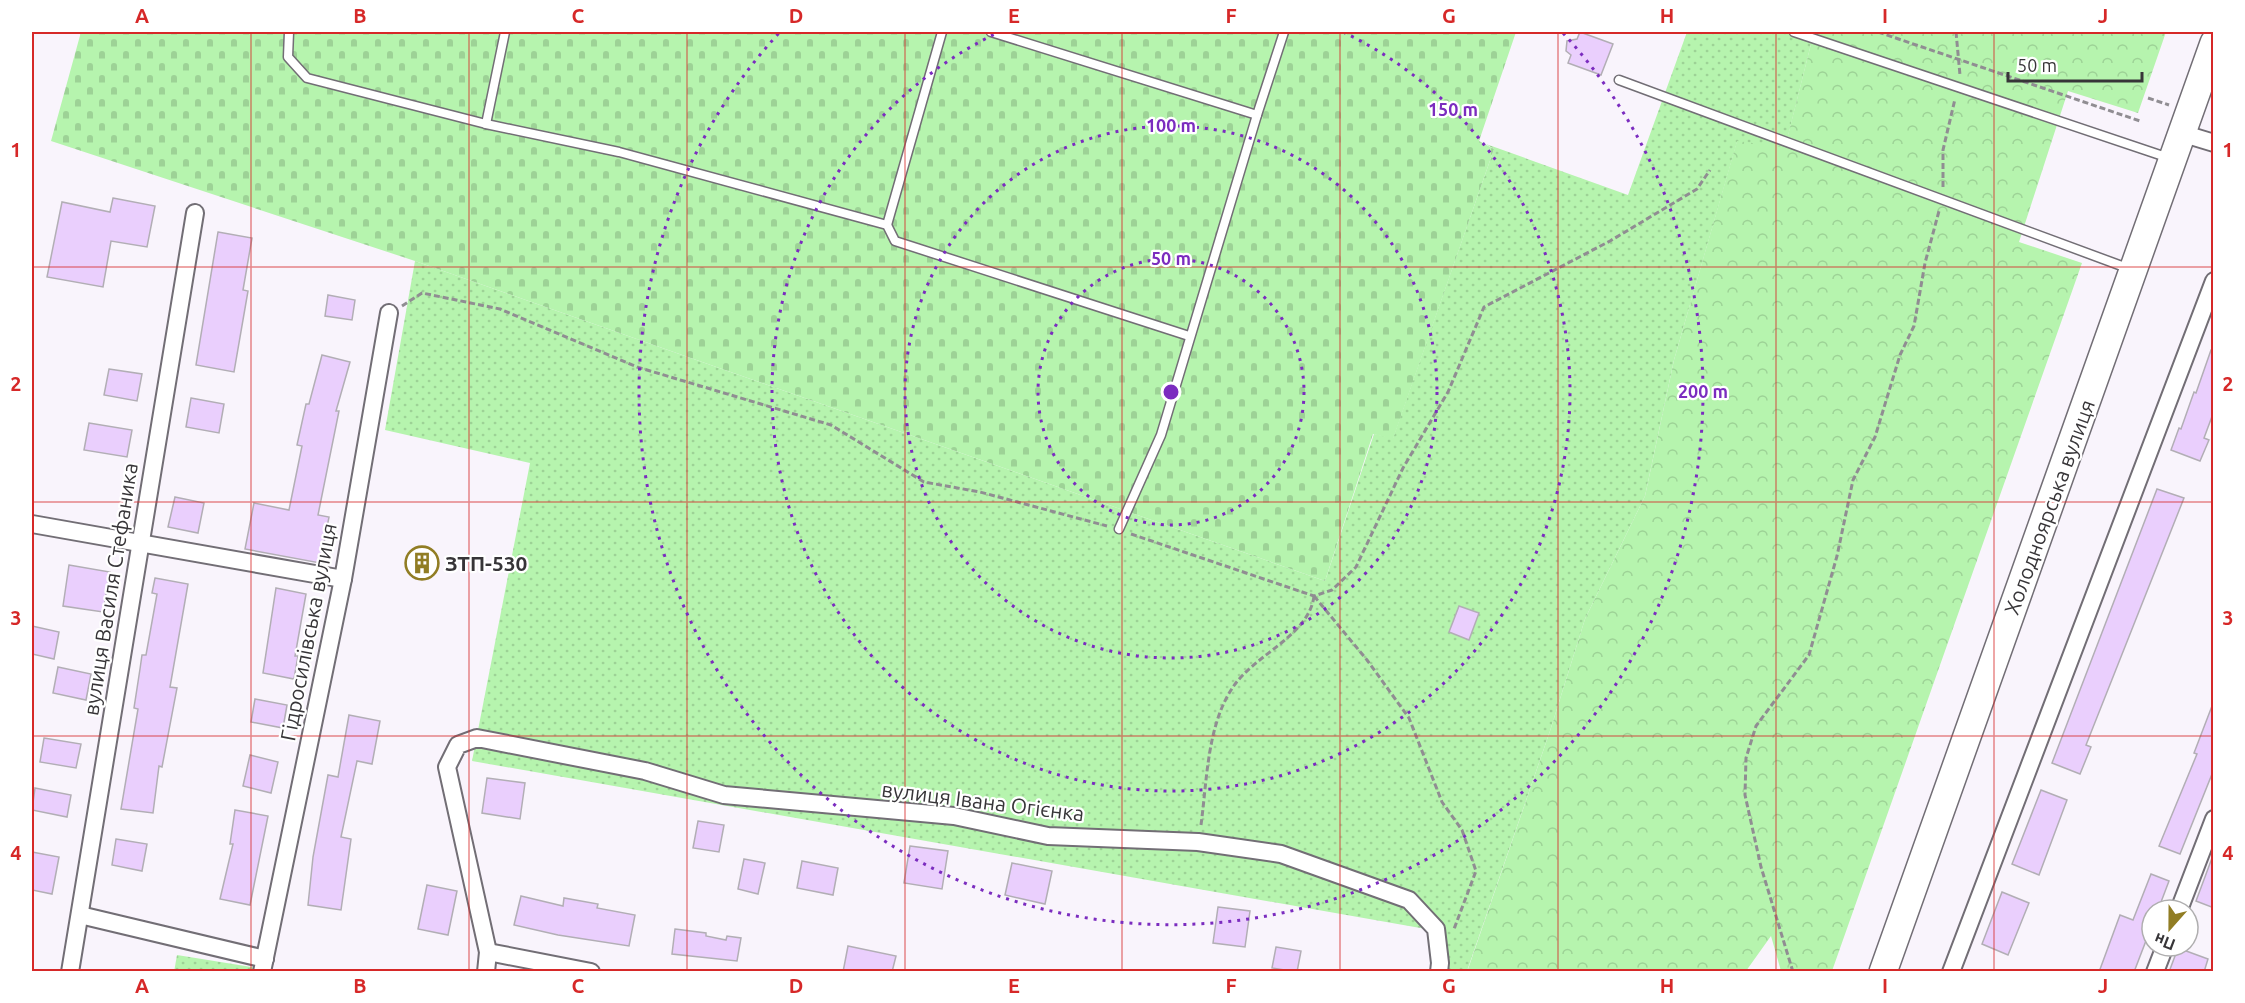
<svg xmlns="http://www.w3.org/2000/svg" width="2245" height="1003" viewBox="0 0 2245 1003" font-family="Ubuntu,sans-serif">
	<defs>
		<pattern id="grass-dots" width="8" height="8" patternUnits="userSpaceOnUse" patternTransform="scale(1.5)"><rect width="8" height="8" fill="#b6f4ae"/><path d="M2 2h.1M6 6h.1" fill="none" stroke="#9dd296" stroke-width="1.8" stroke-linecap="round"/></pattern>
		<pattern id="forest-crowns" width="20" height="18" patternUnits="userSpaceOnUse" patternTransform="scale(1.5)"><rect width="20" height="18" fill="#b6f4ae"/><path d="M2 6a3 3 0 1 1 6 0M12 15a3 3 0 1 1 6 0" fill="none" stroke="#9dd296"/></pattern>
		<pattern id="cemetery-stones" width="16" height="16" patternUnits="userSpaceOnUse" patternTransform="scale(1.5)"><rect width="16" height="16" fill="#b6f4ae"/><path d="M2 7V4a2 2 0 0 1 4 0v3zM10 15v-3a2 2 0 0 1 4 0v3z" fill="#9dd296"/></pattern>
	</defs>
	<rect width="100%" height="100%" fill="#f9f4fc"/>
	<g fill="url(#grass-dots)">
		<polygon points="1687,32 1814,32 1785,148 1737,142 1674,360 1645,496 1585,619 1550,731 1467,971 1429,971 1443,932 472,761 530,463 385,430 415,261 1325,581 1374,434 1393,438 1494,149 1486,144 1628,195"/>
		<polygon points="177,955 277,971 174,972"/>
	</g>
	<polygon fill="url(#forest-crowns)" points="1814,32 2166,32 2138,113 2068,91 2019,242 2082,263 1832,971 1781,971 1771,936 1746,971 1467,972 1550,731 1585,619 1645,496 1674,360 1737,141 1785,147"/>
	<polygon fill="url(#cemetery-stones)" points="81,32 1516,32 1479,141 1494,149 1393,439 1373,434 1325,581 415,261 51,141"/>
	<g fill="#eacffd" stroke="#b2aeb5" stroke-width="1.5">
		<polygon points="1580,32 1613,44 1601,75 1568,63 1571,55 1566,51 1567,41 1577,39"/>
		<polygon points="113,198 155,206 147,247 111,241 103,287 47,277 62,202 110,212"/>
		<polygon points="218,232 252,238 243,290 248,291 234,372 196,365"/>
		<polygon points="328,295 355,300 352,320 325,316"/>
		<polygon points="2211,350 2214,350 2214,411 2204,438 2209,440 2200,461 2171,450 2179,428 2181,429 2194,392 2196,393"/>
		<polygon points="322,355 350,362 336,411 339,411 318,515 329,517 320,563 245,549 254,503 289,510 302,446 297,445 306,404 309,404"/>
		<polygon points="109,369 142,374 137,401 104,395"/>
		<polygon points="191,398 224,404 219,433 186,427"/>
		<polygon points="89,423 132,430 127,457 84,450"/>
		<polygon points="2157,489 2184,498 2086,745 2091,747 2080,774 2052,763"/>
		<polygon points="175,497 204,503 198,533 168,527"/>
		<polygon points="412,554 435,558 432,573 409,569"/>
		<polygon points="69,565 110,572 103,612 63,606"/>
		<polygon points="155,578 188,584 170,687 177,688 162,767 159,766 153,813 121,809 138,709 134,708 140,669 142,655 146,655 157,594 152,593"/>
		<polygon points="276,588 306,594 295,656 298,656 294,679 263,673"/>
		<polygon points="1459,606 1479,613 1469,640 1449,632"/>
		<polygon points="32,626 59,632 54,659 32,654"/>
		<polygon points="58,667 91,674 86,700 53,693"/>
		<polygon points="255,699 287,705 283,728 251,722"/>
		<polygon points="2212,706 2214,769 2180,854 2159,846 2197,754 2194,753"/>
		<polygon points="349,715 380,721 372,764 357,761 341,837 351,839 341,910 308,905 313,857 328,775 338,777"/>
		<polygon points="44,738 81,744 76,768 40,762"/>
		<polygon points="250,755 278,762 271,793 243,786"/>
		<polygon points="487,778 525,783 520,819 482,813"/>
		<polygon points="35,788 71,795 67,817 32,810"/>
		<polygon points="2041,790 2067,800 2039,875 2012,864"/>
		<polygon points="235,810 268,816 250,905 220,899 233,844 230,844"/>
		<polygon points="698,821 724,825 719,852 693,848"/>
		<polygon points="116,839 147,844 142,871 112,865"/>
		<polygon points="910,846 948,851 942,889 904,883"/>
		<polygon points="32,852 59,857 52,894 32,890"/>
		<polygon points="2212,858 2214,858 2214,908 2196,901"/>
		<polygon points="744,859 765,863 758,894 738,889"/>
		<polygon points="802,861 838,868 833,895 797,888"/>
		<polygon points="1012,863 1052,871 1045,904 1005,895"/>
		<polygon points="2151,874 2169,881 2158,910 2152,910 2152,925 2134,972 2099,972 2120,915 2133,920"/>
		<polygon points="427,885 457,891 448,935 418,929"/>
		<polygon points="2002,892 2029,903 2008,955 1982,944"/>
		<polygon points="521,896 563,906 564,898 598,904 597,908 635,915 629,946 558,935 514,925"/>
		<polygon points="1218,907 1250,911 1245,947 1213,943"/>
		<polygon points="675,929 706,933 706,936 726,940 727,936 741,938 737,961 672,954"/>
		<polygon points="848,946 896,956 892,972 843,972"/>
		<polygon points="1276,947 1301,951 1297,972 1272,968"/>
		<polygon points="2178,948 2208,959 2204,972 2169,972"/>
	</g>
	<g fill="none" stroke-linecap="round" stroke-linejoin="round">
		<defs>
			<g id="service">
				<polyline points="289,32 288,57 307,78 486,124 619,152 887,225 895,241 1189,336"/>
				<polyline points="991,32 1257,115"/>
				<polyline points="1794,32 2169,158"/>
				<polyline points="1619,80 2130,269"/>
				<polyline points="486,124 505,32"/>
				<polyline points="887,225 942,32"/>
				<polyline points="1119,529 1161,435 1257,115 1284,32"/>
			</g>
			<g id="minor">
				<polyline points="2181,133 2214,143"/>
				<polyline points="32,524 343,579"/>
				<polyline points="2179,910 2214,819"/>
				<polyline points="80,915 265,959"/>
				<polyline points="488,952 591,972"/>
				<polyline points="70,972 195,213"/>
				<polyline points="262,972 343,579 389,313"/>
				<polyline points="486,972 488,952 447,767 458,745 477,738 645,771 724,795 954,816 1048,836 1198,842 1281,854 1409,900 1436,929 1440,963 1439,972"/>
				<polyline points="1951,972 2214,281"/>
				<polyline points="2155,972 2165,946"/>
			</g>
			<polyline id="primary" points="1883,972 2214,43"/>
		</defs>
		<use href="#service" stroke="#726e75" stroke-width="11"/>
		<use href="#minor" stroke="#726e75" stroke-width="20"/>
		<use href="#primary" stroke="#726e75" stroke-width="30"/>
		<g stroke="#908d92" stroke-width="3" stroke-dasharray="6 3" stroke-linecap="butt">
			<polyline points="1878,32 2140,121"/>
			<polyline points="1956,32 1960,75"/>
			<polyline points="2148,98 2169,105"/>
			<polyline points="1943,187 1943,150 1955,99"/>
			<polyline points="402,306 422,293 500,309 637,367 831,425 924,482 980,492 1107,526"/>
			<polyline points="1131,534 1314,596 1332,590 1356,567 1403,468 1448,392 1484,307 1610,241 1697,189 1710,170"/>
			<polyline points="1314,596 1367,660 1409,718 1442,802 1462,830 1476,871 1454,929"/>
			<path d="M1201,825C1207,781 1207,725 1233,687C1255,654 1309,636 1314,596"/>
			<polyline points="1793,972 1761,867 1745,795 1746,758 1756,726 1809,655 1837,556 1853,480 1875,437 1900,355 1914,326 1925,263 1939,211"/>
		</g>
		<use href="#service" stroke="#fff" stroke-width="8"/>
		<use href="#minor" stroke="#fff" stroke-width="16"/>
		<use href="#primary" stroke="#fff" stroke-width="27"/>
	</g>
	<path fill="none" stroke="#d62828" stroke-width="1.5" stroke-opacity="0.55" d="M251,32V972M469,32V972M687,32V972M905,32V972M1122,32V972M1340,32V972M1558,32V972M1776,32V972M1994,32V972M32,267H2214M32,502H2214M32,736H2214"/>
	<g fill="none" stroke="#7b2cbf" stroke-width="3" stroke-dasharray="3 6">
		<circle cx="1171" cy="392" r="133"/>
		<circle cx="1171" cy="392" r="266"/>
		<path d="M1343 32A399 399 0 1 1 999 32"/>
		<path d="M1563 33A532 532 0 1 1 779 33"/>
	</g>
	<defs>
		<symbol id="building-ring" viewBox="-11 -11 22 22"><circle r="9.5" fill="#fff" stroke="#917d24" stroke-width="1.5"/><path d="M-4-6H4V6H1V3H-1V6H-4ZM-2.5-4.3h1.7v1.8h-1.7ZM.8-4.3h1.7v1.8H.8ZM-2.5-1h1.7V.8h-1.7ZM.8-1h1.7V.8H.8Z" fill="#917d24"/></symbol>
	</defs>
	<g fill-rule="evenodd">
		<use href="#building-ring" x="403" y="544" width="38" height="38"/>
	</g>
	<g text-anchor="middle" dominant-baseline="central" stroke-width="4.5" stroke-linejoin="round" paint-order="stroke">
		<g font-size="21" fill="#373538" stroke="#fff">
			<text transform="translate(2049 507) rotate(-70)">Холодноярська вулиця</text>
			<text transform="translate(110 589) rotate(-81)">вулиця Василя Стефаника</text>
			<text transform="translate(308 632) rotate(-79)">Гідросилівська вулиця</text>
			<text transform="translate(983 801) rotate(7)">вулиця Івана Огієнка</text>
		</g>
		<g font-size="21" font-weight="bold" fill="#373538" stroke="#fff" text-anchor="start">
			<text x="445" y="563">ЗТП-530</text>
		</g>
	</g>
	<circle cx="1171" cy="392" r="9" fill="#7b2cbf" stroke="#fff" stroke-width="3"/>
	<g font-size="18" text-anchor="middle" font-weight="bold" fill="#7b2cbf" stroke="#fff" stroke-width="4.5" stroke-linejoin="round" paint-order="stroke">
		<text x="1453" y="116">150 m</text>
		<text x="1171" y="132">100 m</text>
		<text x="1171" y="265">50 m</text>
		<text x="1703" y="398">200 m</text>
	</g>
	<rect width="2245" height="1003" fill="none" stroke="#ffffff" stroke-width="66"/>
	<g transform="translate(2170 928) rotate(201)"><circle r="28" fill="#ffffff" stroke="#afaeaf" stroke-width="1.5"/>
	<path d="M0-4.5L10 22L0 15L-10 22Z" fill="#917d24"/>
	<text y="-9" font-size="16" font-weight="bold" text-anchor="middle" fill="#373538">Пн</text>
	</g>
	<path d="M2008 72v9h134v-9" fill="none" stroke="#373538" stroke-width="3"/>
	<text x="2017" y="72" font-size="18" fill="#373538" stroke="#ffffff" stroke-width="4.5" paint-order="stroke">50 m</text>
	<rect x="33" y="33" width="2179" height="937" fill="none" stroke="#d62828" stroke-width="2"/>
	<g font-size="20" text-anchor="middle" font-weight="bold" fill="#d62828">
		<text x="142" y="23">A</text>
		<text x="360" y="23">B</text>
		<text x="578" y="23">C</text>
		<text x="796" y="23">D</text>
		<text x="1014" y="23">E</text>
		<text x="1231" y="23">F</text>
		<text x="1449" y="23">G</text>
		<text x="1667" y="23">H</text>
		<text x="1885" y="23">I</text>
		<text x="2103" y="23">J</text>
		<text x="16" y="157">1</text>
		<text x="2228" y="157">1</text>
		<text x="16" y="391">2</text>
		<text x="2228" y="391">2</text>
		<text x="16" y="625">3</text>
		<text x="2228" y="625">3</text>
		<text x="16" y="860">4</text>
		<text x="2228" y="860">4</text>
		<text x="142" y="993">A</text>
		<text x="360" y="993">B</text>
		<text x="578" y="993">C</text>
		<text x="796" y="993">D</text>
		<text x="1014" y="993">E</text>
		<text x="1231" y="993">F</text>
		<text x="1449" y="993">G</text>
		<text x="1667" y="993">H</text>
		<text x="1885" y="993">I</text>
		<text x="2103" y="993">J</text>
	</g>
</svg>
